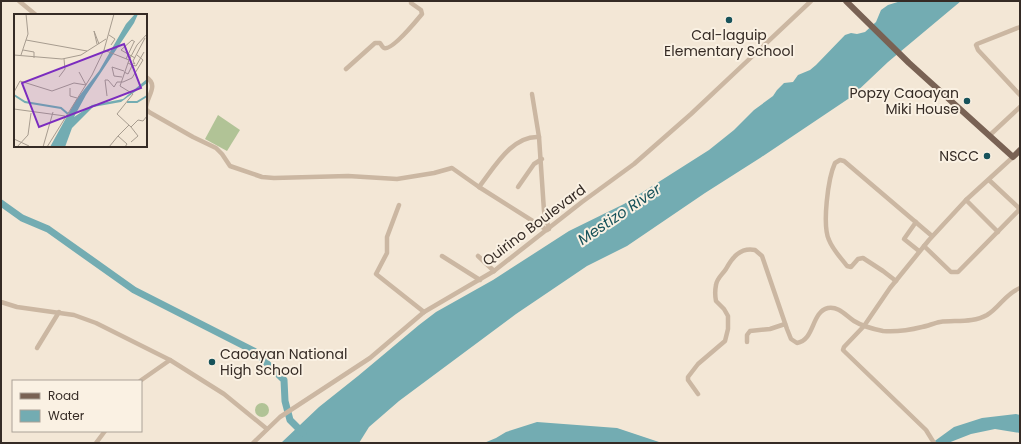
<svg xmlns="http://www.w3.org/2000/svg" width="1021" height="444" viewBox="0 0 1021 444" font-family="Poppins,sans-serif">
	<rect width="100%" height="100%" fill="#f3e7d6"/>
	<g fill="#b1c396">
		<polygon points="218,115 240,130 227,151 205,139"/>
		<circle cx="262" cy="410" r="7"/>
	</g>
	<g fill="#73acb2">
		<polygon points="901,1 961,1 888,62 851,97 760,158 705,193 627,246 587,266 516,314 399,401 369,427 359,443 281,443 319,407 358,376 419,325 436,312 493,280 569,231 624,204 709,150 734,130 754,110 773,96 777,90 784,83 793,82 798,75 810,70 816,65 845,35 851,33 857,34 865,32 876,22 881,10 888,5"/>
		<polygon points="1016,414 1020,415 1020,433 995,429 971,434 948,443 932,443 954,427 982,418"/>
		<polygon points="537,422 617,428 662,443 484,443 496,438 506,432"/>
	</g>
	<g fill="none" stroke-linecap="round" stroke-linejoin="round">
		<polyline stroke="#73acb2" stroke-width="7" points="1,203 22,218 48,229 134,290 254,351 284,380 285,401 290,420 303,433"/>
		<g stroke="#cbb7a2" stroke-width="4.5">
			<polyline points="19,1 36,15"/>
			<polyline points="1020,27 977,44 976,45 978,50 1020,95"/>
			<path d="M346,69L375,43H380C381,44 382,47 384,48C392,51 417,20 422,14L421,10L411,3V1"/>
			<path d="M146,77C160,86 146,96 146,109L149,112L193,137L216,148L222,154L230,166L262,177L274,178L348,176L397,179L434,173L452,168L479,187L547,230"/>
			<polyline points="532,94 539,137 544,211 549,229"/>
			<polyline points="990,135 1020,107"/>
			<polyline points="989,180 1020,209"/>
			<path d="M479,187C494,168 512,135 539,137"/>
			<polyline points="518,187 534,164 542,159"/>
			<polyline points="966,200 998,232"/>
			<polyline points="399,205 387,237 387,253 376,274 424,312"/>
			<polyline points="916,222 904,239 919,251"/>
			<polyline points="924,246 951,272 958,272 1020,209"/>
			<polyline points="442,256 480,280"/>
			<polyline points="478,256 494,271"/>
			<path d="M896,281L883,271L863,258L858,259L851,267L847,266C841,258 833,250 829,240C822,225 828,178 835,163L840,160L844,161L932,236"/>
			<polyline points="1,302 17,307 74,315 96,323 170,360 224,394 267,429"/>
			<polyline points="747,342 747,335 750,331 770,329 785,324"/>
			<polyline points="37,348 59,312"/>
			<polyline points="140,381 170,360"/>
			<path d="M698,394L688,380V377L698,364L725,341L728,329V316L724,309L716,301C715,296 715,290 716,285C717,278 722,275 726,269C732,258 740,247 755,250L762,256L787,329L791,339L797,343C815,340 811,312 828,308C839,306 846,316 854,321C862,326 873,329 883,331C896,332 910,330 922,327C928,326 934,323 940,322C955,320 973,323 987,315C1000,307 1005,294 1020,288"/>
			<polyline points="96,443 105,431"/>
			<polyline points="253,443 280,417 370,358 424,312 494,271 582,202 634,164 691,114 811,1"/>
			<polyline points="934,443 926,430 845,352 843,350 844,347 864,326 890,288 929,240 966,200 1013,157"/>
		</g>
		<polyline stroke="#796254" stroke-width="6" points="846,1 909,63 1013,157 1020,150"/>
	</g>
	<g fill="#17525a" stroke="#faf1e3" stroke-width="1.5">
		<circle cx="729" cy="20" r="4"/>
		<circle cx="967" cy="101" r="4"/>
		<circle cx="987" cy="156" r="4"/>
		<circle cx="212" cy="362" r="4"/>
	</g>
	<g text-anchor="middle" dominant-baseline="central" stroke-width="4" stroke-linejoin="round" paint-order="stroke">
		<g font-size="14" fill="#352b25" stroke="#faf1e3" text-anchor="end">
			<text x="729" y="35" text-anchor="middle">Cal-laguip<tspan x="729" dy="16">Elementary School</tspan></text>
			<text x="959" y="93">Popzy Caoayan<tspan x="959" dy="16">Miki House</tspan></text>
			<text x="979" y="156">NSCC</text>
			<text x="220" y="354" text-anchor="start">Caoayan National<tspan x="220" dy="16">High School</tspan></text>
		</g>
		<g font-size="14" fill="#352b25" stroke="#faf1e3">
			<text transform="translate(534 225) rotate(-37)">Quirino Boulevard</text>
		</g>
		<g font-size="15" font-style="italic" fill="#17525a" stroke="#faf1e3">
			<text transform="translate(619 214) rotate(-34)">Mestizo River</text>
		</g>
	</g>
	<g transform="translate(14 14)">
		<rect width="133" height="133" fill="#f3e7d6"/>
		<path d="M121,0H124L120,9L72,81L60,103L78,91L109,85L133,65V69L107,88L79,93L58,114L51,133H36L62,86L85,57L112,10Z" fill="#73acb2"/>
		<path fill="none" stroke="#73acb2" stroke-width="2" d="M0,81L11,88L47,94L54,100M113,88H123L133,82"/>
		<path fill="none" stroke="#a79c8f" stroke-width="1" d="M100,0L90,36L115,46L123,31L133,20M95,21L101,25L97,31M12,26L73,37M121,28L118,26L107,36L121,44M83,30L80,17L85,30M9,36L20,38V44M0,41L48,45L67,41L92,25M7,41L14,20L12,0M112,45L120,28M115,46L106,72L119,80L103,100L117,113L124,106L129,107L133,102M119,49L121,50L119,47L131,24M118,51L122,52L130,38M65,58L72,71M110,58L114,60L117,54L118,51L114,49M45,63L51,55L50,45M108,63L100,62L98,53L110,57M56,74V82L63,84M0,78L6,67L38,77L60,69L72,71M93,82L91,66H94L100,73L103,68H109L118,64L129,46L123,41M0,95L51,102M0,125L15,132M117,128L124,122L117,113M3,133L14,121L17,99M29,133L39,98M33,133L78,61L90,36M95,133L104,122M111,133L113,130L104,122L115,111"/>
		<path fill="#7b2cbf" fill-opacity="0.15" stroke="#7b2cbf" stroke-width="2" d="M110,30L127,74L25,113L8,69Z"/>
		<rect width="133" height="133" fill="none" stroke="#352b25" stroke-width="2"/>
	</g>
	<rect width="1021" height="444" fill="none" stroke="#352b25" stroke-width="4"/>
	<rect x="12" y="380" width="130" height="52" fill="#faf1e3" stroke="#aba297"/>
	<rect x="20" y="393" width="20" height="6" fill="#796254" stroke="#aba297"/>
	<text x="48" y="400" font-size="12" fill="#352b25">Road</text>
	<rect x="20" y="410" width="20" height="12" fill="#73acb2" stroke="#aba297"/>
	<text x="48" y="420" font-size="12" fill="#352b25">Water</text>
</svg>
